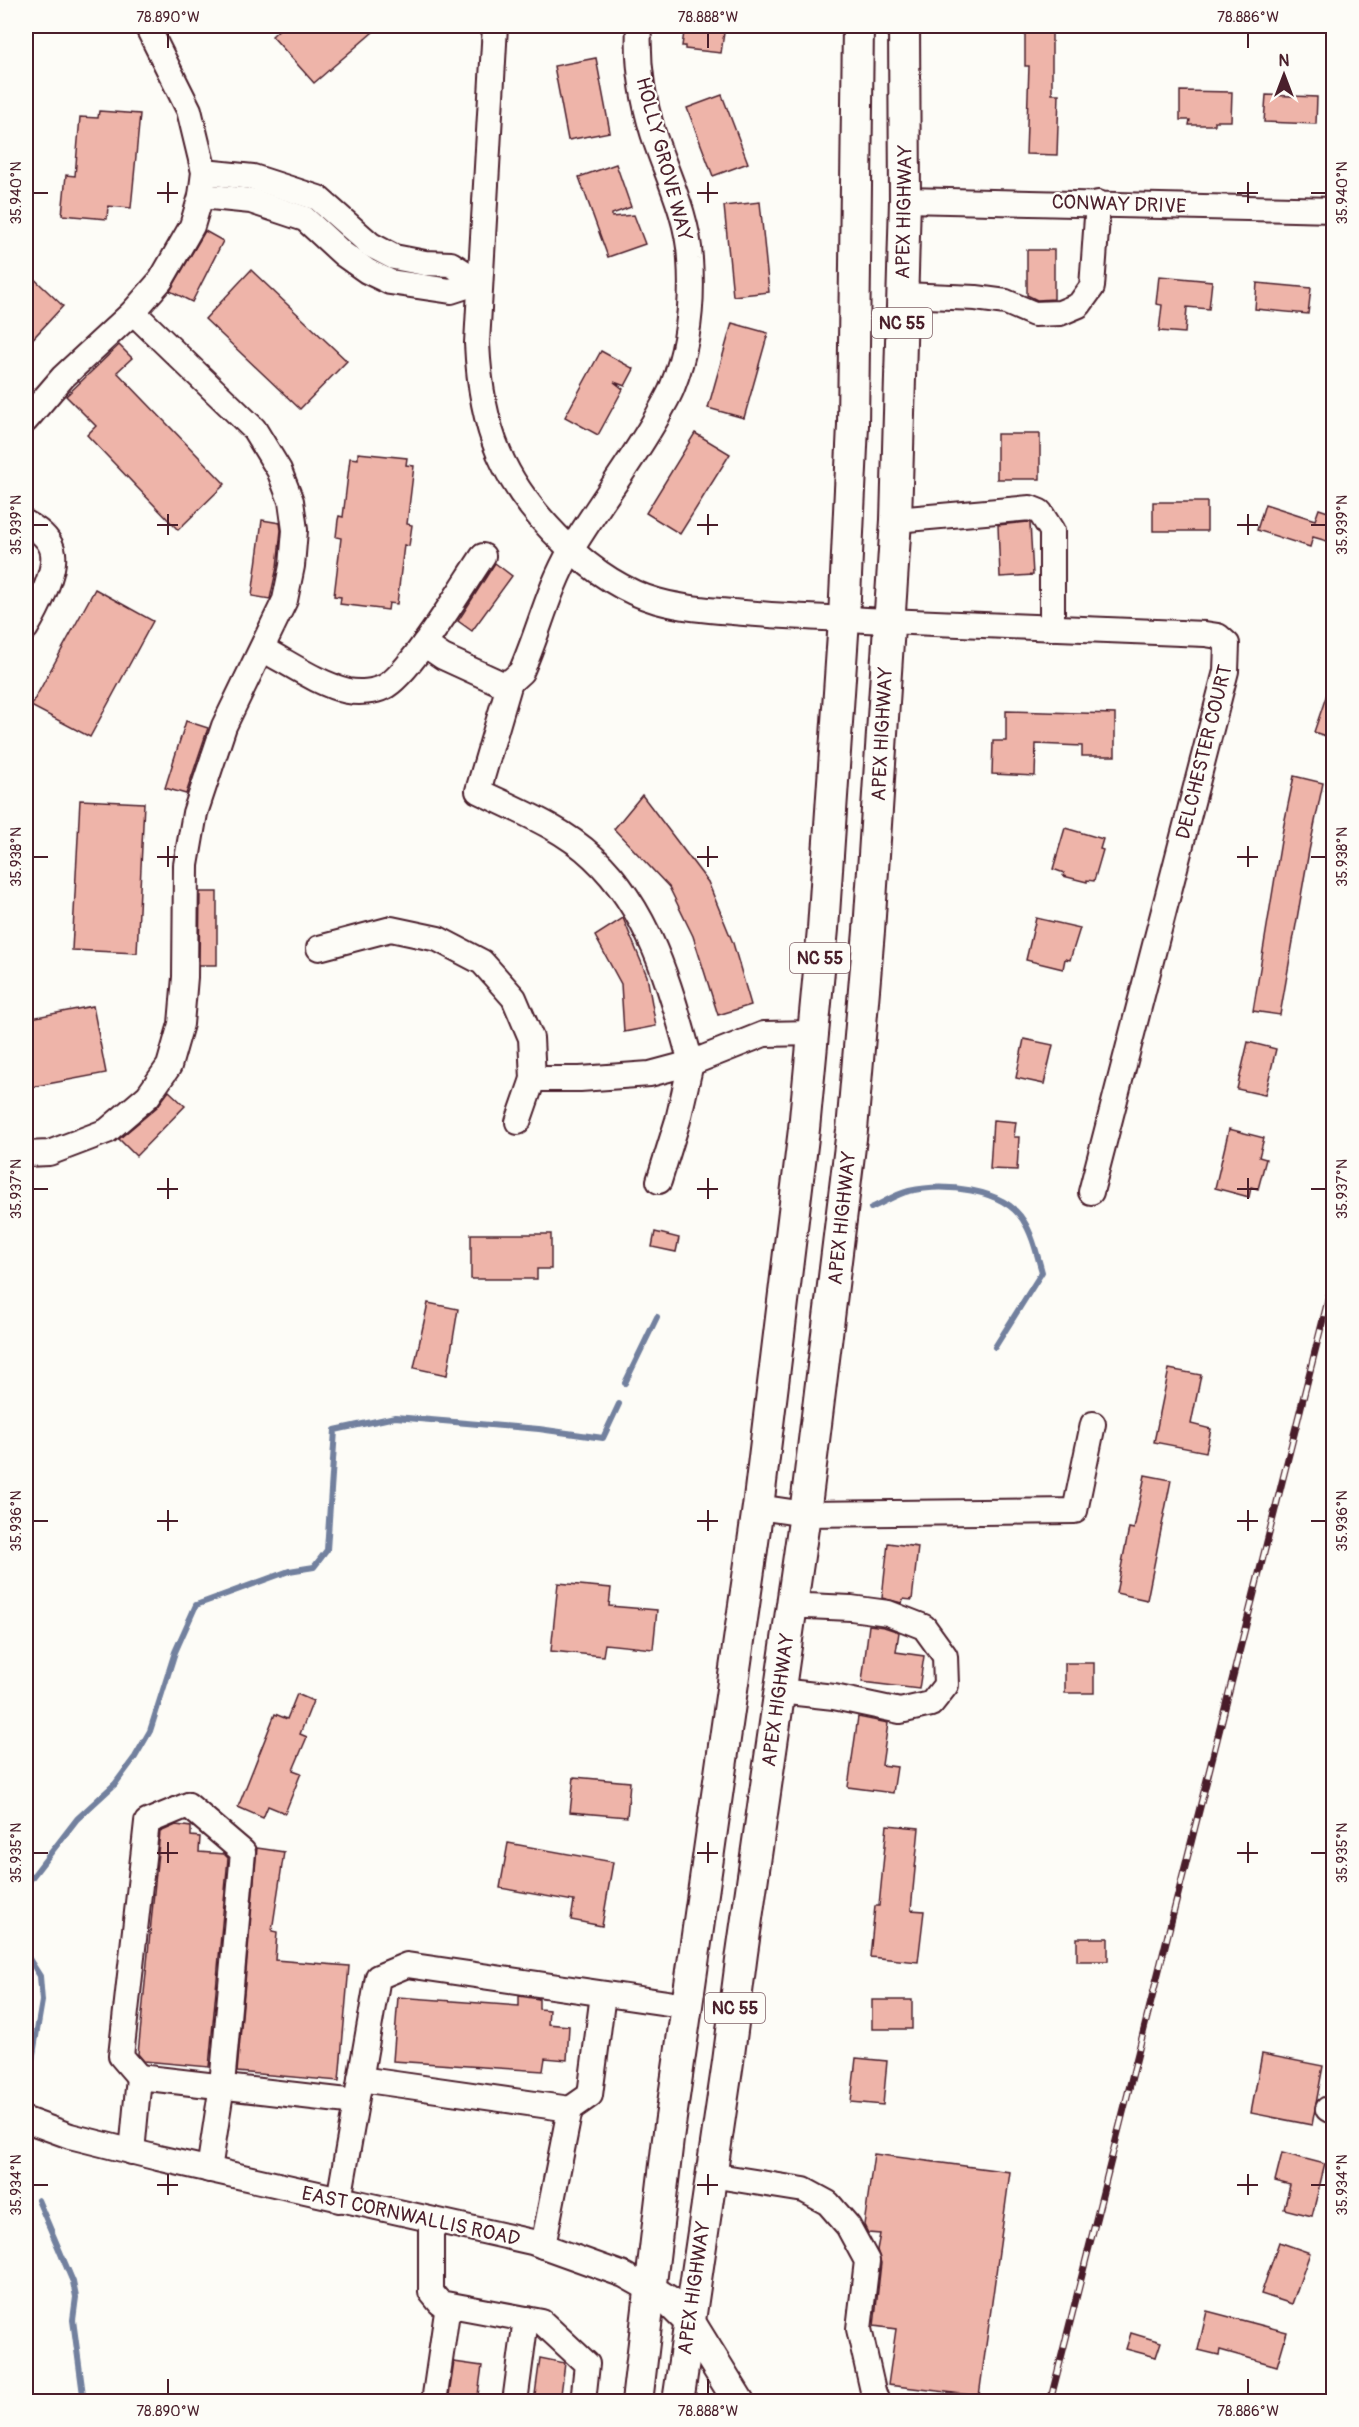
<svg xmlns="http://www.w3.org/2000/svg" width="1359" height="2427" viewBox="0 0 1359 2427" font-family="Pangolin,sans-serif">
	<rect width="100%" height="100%" fill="#fdfcf7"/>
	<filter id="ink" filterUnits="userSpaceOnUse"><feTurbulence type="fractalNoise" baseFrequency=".0167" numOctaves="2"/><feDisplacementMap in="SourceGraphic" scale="12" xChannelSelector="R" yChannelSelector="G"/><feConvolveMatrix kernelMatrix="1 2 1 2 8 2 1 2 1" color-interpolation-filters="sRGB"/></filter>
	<g filter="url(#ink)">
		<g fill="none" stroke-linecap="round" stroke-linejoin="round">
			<g stroke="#72809e" stroke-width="6">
				<path d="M871,1208C883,1203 896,1194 909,1191C943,1183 1003,1188 1023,1220C1033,1235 1037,1255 1042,1272L995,1347"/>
				<polyline points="625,1383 657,1317"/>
				<polyline points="26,1885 77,1819 115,1784 135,1757 150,1731 175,1652 196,1605 289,1571 314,1567 327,1550 335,1430 395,1417 539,1429 603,1438 619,1404"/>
				<polyline points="26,1954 40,1976 42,2001 28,2084"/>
				<polyline points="38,2200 73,2282 76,2297 73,2320 84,2402"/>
			</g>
		</g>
		<g fill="#eeb4a9" stroke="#4a1f2b" stroke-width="1.5">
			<polygon points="283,26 380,26 314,83 272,36"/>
			<polygon points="685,26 725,26 721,53 685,49 685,46 682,46"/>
			<polygon points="1025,29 1052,29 1052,94 1059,94 1057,155 1026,154 1029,66 1025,66"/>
			<polygon points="596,58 610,132 568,140 554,66"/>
			<polygon points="1180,91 1232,92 1231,121 1215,121 1215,125 1189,125 1190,120 1180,120"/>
			<polygon points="722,95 748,163 713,176 687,108"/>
			<polygon points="1266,95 1317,97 1316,124 1264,122"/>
			<polygon points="99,111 140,114 131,208 108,206 107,219 62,215 66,175 75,176 80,117 98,118"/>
			<polygon points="616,164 631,207 612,214 612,217 634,215 645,244 608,257 579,177"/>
			<polygon points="760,202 769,292 733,296 724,206"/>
			<polygon points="205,231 223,241 192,302 170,291"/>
			<polygon points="1027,250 1054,250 1054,299 1037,300 1027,295"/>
			<polygon points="251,270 347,361 300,409 205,319"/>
			<polygon points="26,271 63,306 26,346"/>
			<polygon points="1159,276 1212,281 1209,309 1187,307 1185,333 1159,331 1162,305 1156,304"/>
			<polygon points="1257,283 1311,288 1308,314 1255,309"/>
			<polygon points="732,323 768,333 744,418 708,408"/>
			<polygon points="119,345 132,358 117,372 225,484 178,530 87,435 96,426 66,396"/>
			<polygon points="601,351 634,369 625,386 614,382 623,389 598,435 565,417"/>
			<polygon points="695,433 730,454 680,534 646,513"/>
			<rect x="997" y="434" width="43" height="45"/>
			<polygon points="358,453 407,458 406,465 414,466 407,524 412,525 409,546 404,545 397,604 389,603 388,610 340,604 341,597 334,596 341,538 336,537 338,520 339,516 343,517 350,458 358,459"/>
			<rect x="1153" y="502" width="54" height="29"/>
			<polygon points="1265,504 1315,520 1319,509 1334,514 1334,543 1313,537 1310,547 1257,530"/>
			<polygon points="262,520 280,523 281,530 277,567 270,599 252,596"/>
			<polygon points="1028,522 1030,523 1033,575 1000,577 998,525"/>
			<polygon points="495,563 512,576 472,631 458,621"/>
			<polygon points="95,589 153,621 90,737 31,706"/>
			<polygon points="1331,682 1334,683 1334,739 1314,732"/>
			<polygon points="1006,711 1115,714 1115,756 1082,756 1082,746 1036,744 1035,776 992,774 993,741 1006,741"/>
			<polygon points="186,721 208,728 186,794 165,788"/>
			<polygon points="1294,776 1323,783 1309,851 1280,1015 1253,1011 1283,829"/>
			<polygon points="642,795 708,882 733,943 751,1005 718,1015 693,936 669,887 614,829"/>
			<polygon points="80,800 144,803 137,953 72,950"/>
			<polygon points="1065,828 1103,839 1100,849 1103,850 1094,881 1087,880 1087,882 1063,876 1064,873 1053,869"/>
			<polygon points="200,892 217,892 217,965 199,965"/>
			<polygon points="623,918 647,976 656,1026 624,1032 621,984 595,936"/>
			<polygon points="1036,918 1080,928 1070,960 1065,959 1063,969 1026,960"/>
			<polygon points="93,1006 106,1073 26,1088 26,1019"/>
			<polygon points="1024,1039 1053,1045 1044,1084 1016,1078"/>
			<polygon points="1248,1042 1276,1049 1265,1095 1237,1089"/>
			<polygon points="169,1091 185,1106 136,1156 119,1139 157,1107"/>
			<polygon points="993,1120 1016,1122 1014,1137 1019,1137 1017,1170 990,1169"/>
			<polygon points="1229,1129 1264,1138 1259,1157 1266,1159 1258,1189 1251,1187 1249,1197 1215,1188"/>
			<polygon points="655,1232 679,1238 676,1252 652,1247"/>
			<polygon points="471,1234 551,1234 551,1269 537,1269 537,1279 471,1279"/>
			<polygon points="428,1303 458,1309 447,1375 414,1368"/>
			<polygon points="1169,1369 1201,1375 1191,1424 1211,1429 1206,1452 1154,1442"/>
			<polygon points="1145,1475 1171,1480 1147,1600 1116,1593 1129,1528 1134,1529"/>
			<polygon points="888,1543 918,1547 912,1600 903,1599 902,1603 882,1598"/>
			<polygon points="558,1583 611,1588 609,1606 657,1610 653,1649 605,1644 603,1656 551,1651"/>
			<polygon points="869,1625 884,1627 899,1632 896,1652 924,1656 919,1689 862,1682"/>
			<rect x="1065" y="1663" width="29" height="30"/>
			<polygon points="297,1694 313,1701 300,1734 307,1737 293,1770 301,1773 285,1813 268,1806 263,1818 238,1807 275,1714 287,1719"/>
			<polygon points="858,1717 888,1723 882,1765 897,1767 893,1793 848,1787"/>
			<polygon points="574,1777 630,1782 627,1817 570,1812"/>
			<polygon points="176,1825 191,1827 191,1836 200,1837 199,1852 224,1854 228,1858 209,2067 144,2061 138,2054 160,1832"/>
			<polygon points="887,1825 919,1828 911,1910 924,1911 918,1962 870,1957 875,1906 879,1906"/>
			<polygon points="508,1843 613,1862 602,1926 571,1920 574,1901 500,1888"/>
			<polygon points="257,1848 284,1852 272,1931 277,1932 275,1960 349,1966 339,2081 237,2072"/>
			<rect x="1077" y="1938" width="31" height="23"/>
			<polygon points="519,1996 539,1999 539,2009 549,2010 548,2024 569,2026 567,2060 545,2058 543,2071 393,2061 398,1997 519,2006"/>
			<rect x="872" y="2000" width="40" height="29"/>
			<polygon points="1262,2054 1323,2066 1312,2125 1251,2113"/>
			<polygon points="856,2058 887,2061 883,2105 851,2102"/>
			<polygon points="1282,2153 1325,2164 1312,2216 1284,2209 1290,2185 1275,2181"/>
			<polygon points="874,2154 1010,2172 979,2396 888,2385 896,2329 874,2326 881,2263 877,2250 880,2234 868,2233 864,2225"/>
			<polygon points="1279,2242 1310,2253 1292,2304 1261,2294"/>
			<polygon points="1207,2311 1287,2332 1277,2366 1220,2350 1219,2355 1198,2350"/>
			<polygon points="1131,2333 1161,2342 1156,2357 1126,2349"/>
			<polygon points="540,2358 565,2363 560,2402 534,2402"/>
			<polygon points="454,2362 482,2366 477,2402 448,2402"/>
		</g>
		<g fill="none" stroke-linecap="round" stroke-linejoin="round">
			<defs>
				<g id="minor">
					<path d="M495,26L477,343C481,430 502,483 565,544C591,569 622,591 657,601C682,608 708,610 733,612C784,617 836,618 887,621C993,625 1099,630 1205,634L1218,636L1227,644L1226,671L1091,1192"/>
					<polyline points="204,172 253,177 318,198 371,245 394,257 425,263 451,264 479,282"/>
					<polyline points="201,196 251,201 305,219 343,254 367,271 390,282 451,291 479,282"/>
					<polyline points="905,200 1334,210"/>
					<polyline points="903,295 976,298 1006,302 1034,314 1060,313 1079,305 1092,287 1098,203"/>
					<polyline points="26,420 63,377 133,312 161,280 192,226 201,196 204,172 189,110 147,26"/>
					<polyline points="896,520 1030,508 1040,512 1052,531 1052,628"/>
					<path d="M26,523C37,529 51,539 53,553C56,573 36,611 26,628"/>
					<path d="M424,644L443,657L500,683L510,682L521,672C539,632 548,589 571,550C598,505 631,463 657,417C662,407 668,398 672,388C688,348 693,302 690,259C688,215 666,174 653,133C642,97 637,63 639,26"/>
					<path d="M262,649C289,663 318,684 348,691C359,693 374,692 384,687C409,676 465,582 483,556"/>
					<path d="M510,682L478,791C517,810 561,827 593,857C651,911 671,990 691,1063L764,1034L813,1033"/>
					<polyline points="319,948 391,929 438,939 482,962 514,998 531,1038 533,1079 580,1079 650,1074 691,1063 678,1120 659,1181"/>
					<polyline points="518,1122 533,1079"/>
					<polyline points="26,1154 49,1153 107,1131 148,1096 169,1066 181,1024 185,977 186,865 195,813 224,726 285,600 292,566 295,530 291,501 279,470 254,429 133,312"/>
					<polyline points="758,1507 805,1514 1075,1511 1093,1424"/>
					<polyline points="779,1691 834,1697 900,1711 931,1704 946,1685 945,1656 924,1627 888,1613 851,1608 807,1606 792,1603"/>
					<polyline points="139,2077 121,2056 147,1822 188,1805 243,1852 222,2085 209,2170"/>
					<polyline points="360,2079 570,2109 543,2246"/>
					<polyline points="570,2109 590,2095 603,1994"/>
					<polyline points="1328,2109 1334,2111"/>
					<polyline points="26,2120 70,2136 158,2158 532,2242 624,2275 649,2289"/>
					<polyline points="132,2152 139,2077 356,2102"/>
					<polyline points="711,2175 804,2190 828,2203 848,2226 867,2261 859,2329 873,2391 877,2402"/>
					<polyline points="339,2200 378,1977 407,1965 688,2006"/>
					<polyline points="431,2221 431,2292 440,2303 542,2322 587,2364 583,2402"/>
					<polyline points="434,2402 448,2305"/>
					<polyline points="515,2402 526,2319"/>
				</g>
				<g id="major">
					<polyline points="649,2289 670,2302 689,2321 739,2402"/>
					<polyline points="637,2402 668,2139 758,1507 804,1129 823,929 844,619 853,425 858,26"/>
					<polyline points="678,2402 728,2062 742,1953 805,1514 852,1130 869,931 896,520 905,200 904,26"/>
				</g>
			</defs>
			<use href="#minor" stroke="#4a1f2b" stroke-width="28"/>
			<use href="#major" stroke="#4a1f2b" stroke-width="34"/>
			<use href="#minor" stroke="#fdfcf7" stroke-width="24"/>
			<use href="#major" stroke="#fdfcf7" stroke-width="30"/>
			<defs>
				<polyline id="rail" points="1050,2402 1334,1276"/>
			</defs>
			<use href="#rail" stroke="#4a1f2b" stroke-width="7"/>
			<use href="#rail" stroke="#fdfcf7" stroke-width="4.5" stroke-dasharray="14" stroke-linecap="butt"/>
		</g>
	</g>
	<path fill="none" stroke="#4a1f2b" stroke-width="2" d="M168,33V48M708,33V48M1248,33V48M168,182V203M708,182V203M1248,182V203M33,193H48M157,193H178M697,193H718M1237,193H1258M1311,193H1326M168,514V535M708,514V535M1248,514V535M33,525H48M157,525H178M697,525H718M1237,525H1258M1311,525H1326M168,846V867M708,846V867M1248,846V867M33,857H48M157,857H178M697,857H718M1237,857H1258M1311,857H1326M168,1178V1199M708,1178V1199M1248,1178V1199M33,1189H48M157,1189H178M697,1189H718M1237,1189H1258M1311,1189H1326M168,1510V1531M708,1510V1531M1248,1510V1531M33,1521H48M157,1521H178M697,1521H718M1237,1521H1258M1311,1521H1326M168,1842V1863M708,1842V1863M1248,1842V1863M33,1853H48M157,1853H178M697,1853H718M1237,1853H1258M1311,1853H1326M168,2174V2195M708,2174V2195M1248,2174V2195M33,2185H48M157,2185H178M697,2185H718M1237,2185H1258M1311,2185H1326M168,2379V2394M708,2379V2394M1248,2379V2394"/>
	<g text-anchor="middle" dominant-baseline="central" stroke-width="4.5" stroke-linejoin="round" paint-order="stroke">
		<g fill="#fdfcf7" stroke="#806168" stroke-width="1.5">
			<rect x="872" y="308" width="60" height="30" rx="4.5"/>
			<rect x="790" y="943" width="60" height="30" rx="4.5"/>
			<rect x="705" y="1993" width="60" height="30" rx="4.5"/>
		</g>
		<g font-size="18" font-weight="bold" fill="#4a1f2b">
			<text x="902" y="323">NC 55</text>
			<text x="820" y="958">NC 55</text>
			<text x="735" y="2008">NC 55</text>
		</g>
		<g font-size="20" fill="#4a1f2b" stroke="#fdfcf7">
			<text transform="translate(664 159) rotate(75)">HOLLY GROVE WAY</text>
			<text transform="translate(1119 204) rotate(2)">CONWAY DRIVE</text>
			<text transform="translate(904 212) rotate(-89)">APEX HIGHWAY</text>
			<text transform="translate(882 734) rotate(-87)">APEX HIGHWAY</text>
			<text transform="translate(1204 752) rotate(-76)">DELCHESTER COURT</text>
			<text transform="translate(842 1218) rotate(-84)">APEX HIGHWAY</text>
			<text transform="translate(778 1700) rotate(-82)">APEX HIGHWAY</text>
			<text transform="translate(411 2216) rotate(12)">EAST CORNWALLIS ROAD</text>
			<text transform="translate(694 2288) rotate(-82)">APEX HIGHWAY</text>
		</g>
	</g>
	<rect width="1359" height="2427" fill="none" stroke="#fdfcf7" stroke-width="66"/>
	<g transform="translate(1284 75)" stroke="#fdfcf7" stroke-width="4.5" paint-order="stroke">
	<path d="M0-4.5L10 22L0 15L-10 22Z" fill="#4a1f2b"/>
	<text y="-9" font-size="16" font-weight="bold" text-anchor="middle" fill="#4a1f2b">N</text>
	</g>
	<rect x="33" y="33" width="1293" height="2361" fill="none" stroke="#4a1f2b" stroke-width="2"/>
	<g font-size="15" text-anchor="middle" fill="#4a1f2b">
		<text x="168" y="22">78.890°W</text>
		<text x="708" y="22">78.888°W</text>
		<text x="1248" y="22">78.886°W</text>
		<text transform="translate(16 193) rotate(-90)" y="5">35.940°N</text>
		<text transform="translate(1342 193) rotate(-90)" y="5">35.940°N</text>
		<text transform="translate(16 525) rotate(-90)" y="5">35.939°N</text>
		<text transform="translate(1342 525) rotate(-90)" y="5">35.939°N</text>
		<text transform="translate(16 857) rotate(-90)" y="5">35.938°N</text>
		<text transform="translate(1342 857) rotate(-90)" y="5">35.938°N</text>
		<text transform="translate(16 1189) rotate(-90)" y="5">35.937°N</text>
		<text transform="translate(1342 1189) rotate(-90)" y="5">35.937°N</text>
		<text transform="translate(16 1521) rotate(-90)" y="5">35.936°N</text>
		<text transform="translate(1342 1521) rotate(-90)" y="5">35.936°N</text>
		<text transform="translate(16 1853) rotate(-90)" y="5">35.935°N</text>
		<text transform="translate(1342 1853) rotate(-90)" y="5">35.935°N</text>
		<text transform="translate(16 2185) rotate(-90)" y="5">35.934°N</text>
		<text transform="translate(1342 2185) rotate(-90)" y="5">35.934°N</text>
		<text x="168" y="2416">78.890°W</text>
		<text x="708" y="2416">78.888°W</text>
		<text x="1248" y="2416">78.886°W</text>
	</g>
</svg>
